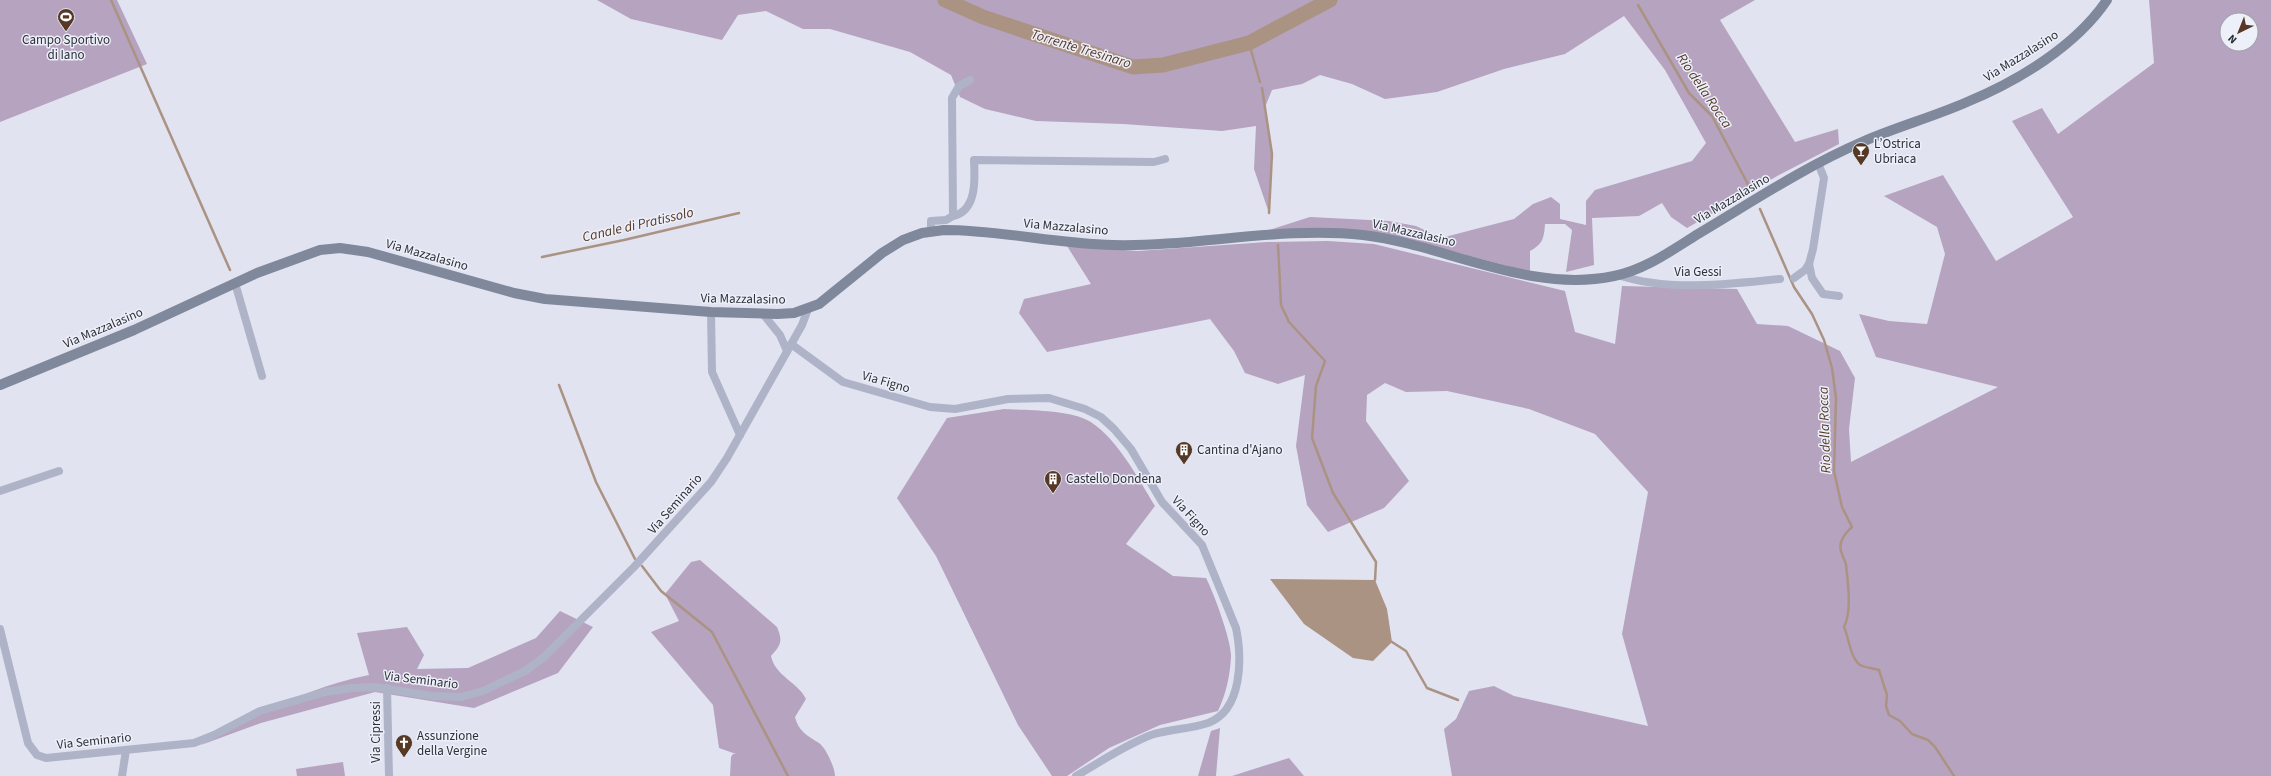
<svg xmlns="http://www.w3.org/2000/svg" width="2271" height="776" viewBox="0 0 2271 776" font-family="'Source Sans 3',sans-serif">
	<rect width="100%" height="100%" fill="#e1e3f1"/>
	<g fill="#b6a3bf" fill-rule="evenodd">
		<polygon points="0,0 117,0 147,64 0,122"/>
		<path d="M597,0H1755L1720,20L1795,142L1838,129L1839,144L1779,175L1687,228L1671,217L1662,203L1639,216L1592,218L1594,265L1566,272L1572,230L1565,224H1545C1544,238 1543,244 1530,251V272L1414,241L1269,230L1310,217L1389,221L1416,226L1441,238L1514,219L1533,204L1551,197L1560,204V219L1586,225V201L1595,190L1692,161L1706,143L1665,70L1624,16L1565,54L1504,69L1437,92L1385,99L1352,84L1320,75L1302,84L1272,90L1265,107L1272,154L1269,213L1254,169L1256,126L1222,131L1123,124L1036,121L985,109L960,97L951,75L910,52L830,29H803L766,11L738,15L722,40L631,19Z"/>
		<path d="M2149,0H2271V776H1452L1444,729L1456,719L1469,691L1494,686L1514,696L1648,726L1622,634L1648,492L1595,434L1529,409L1447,391L1406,392L1385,383L1367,395L1366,421L1409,481L1384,508L1328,532L1307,505L1296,446L1305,375L1278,384L1245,373L1234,351L1210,319L1047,352L1019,313L1024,299L1091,284L1067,246L1138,251L1267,242L1328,241L1374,244L1565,291L1575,332L1615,344L1622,286L1737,289L1757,324L1788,326L1840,351L1855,378L1849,429L1851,462L1998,387L1876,357L1859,314L1889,321L1927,324L1945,254L1937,227L1884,196L1943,175L1996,261L2073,217L2012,121L2042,108L2058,134L2154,63ZM2227,20H2251V44H2227Z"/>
		<path d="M1004,409C1025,410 1066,410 1085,419C1114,432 1139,480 1155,506L1126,544L1173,576L1206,578C1213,591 1232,642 1231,657C1230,676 1226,694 1218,711L1160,725L1109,748L1067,776H1052L1018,725L936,556L897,498L947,418Z"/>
		<path d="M700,560L777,627C783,641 781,645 771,656C775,676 798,682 806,699L795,717C798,731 808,736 819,743C826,748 835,768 835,776H730L731,757L733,754H736L719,748L713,705L651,632L679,621L665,594L691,562Z"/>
		<path d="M560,611L593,627L558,673L474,708L375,692L261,723L201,745C254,717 310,686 369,675L357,633L407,627L424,655L417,669L468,668L536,638Z"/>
		<polygon points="1220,728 1216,776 1198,776 1211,731"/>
		<polygon points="1289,758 1304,776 1232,776"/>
		<polygon points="343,762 345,776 297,776 296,769"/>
	</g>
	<polygon fill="#ab9383" points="1270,579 1375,580 1387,609 1392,642 1373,661 1353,658 1304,624"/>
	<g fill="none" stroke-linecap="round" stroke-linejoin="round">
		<g stroke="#ab9383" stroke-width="2.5">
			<polyline points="111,0 230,270"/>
			<polyline points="1638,5 1689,93 1712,116 1751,190"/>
			<polyline points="1249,43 1260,82"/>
			<polyline points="1262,88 1272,154 1269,213"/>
			<path d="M1760,209L1794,287L1812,314L1824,340L1832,368L1836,398L1834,471L1842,507L1852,527C1844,534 1837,543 1842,554C1843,558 1846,562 1846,565C1848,583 1852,612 1844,627C1849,638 1850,657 1860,665C1866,668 1873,668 1879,670L1887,695L1886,706L1889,715L1900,721L1912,734L1928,740L1935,747L1954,776"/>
			<polyline points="1278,245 1281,305 1289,322 1325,361 1316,386 1312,438 1333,493 1376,562 1375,580"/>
			<polyline points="542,257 624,240 739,213"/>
			<polyline points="559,385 596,482 635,559"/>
			<polyline points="642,566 661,591 712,632 788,776"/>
			<polyline points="1392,642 1406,651 1427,688 1458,700"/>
		</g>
		<polyline stroke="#ab9383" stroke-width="15" points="945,0 983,17 1133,67 1163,65 1249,43 1330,0"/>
		<g stroke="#aeb3c8" stroke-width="8">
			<polyline points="1818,163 1824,178 1813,249 1809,264 1812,278 1823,294 1839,296"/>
			<path d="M953,216C977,211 975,179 974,160L1154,162L1165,159"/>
			<polyline points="931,231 931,221 946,220 953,216 952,98 959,86 970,80"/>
			<path d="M1618,275C1669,292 1727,284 1780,279"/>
			<polyline points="1794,278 1805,270 1809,264"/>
			<polyline points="235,283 262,376"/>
			<polyline points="711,312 712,372 740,435"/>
			<polyline points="763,314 780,335 787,351"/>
			<path d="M791,344L843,382L930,407L955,409L1008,399L1049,398L1085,409L1101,417L1114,429L1131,449L1162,502L1202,545L1236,628C1242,657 1243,710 1208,723C1190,729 1170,729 1151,735C1125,745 1100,762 1076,776"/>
			<polyline points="0,491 59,471"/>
			<polyline points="0,629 28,743 37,755 46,758 194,743 214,735 260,711 325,692 351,688 375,687 432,696 461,697 483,691 525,671 544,657 634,567 711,482 727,458 802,325 808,309"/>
			<polyline points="387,688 389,776"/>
			<polyline points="122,776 126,750"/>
		</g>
		<path stroke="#80889b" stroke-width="10" d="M0,385L134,330L257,273L320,250L340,248L368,252L514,293L545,299L711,312L777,314L794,313L819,304L882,253L903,240L922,233L944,230C1001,230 1056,244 1113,245C1196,247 1280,226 1363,235C1446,245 1529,294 1614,276C1645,270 1672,250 1698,234C1752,202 1804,167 1862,142C1896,127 1933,117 1967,102C2018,81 2076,46 2107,0"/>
	</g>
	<defs>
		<symbol id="stadium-pin" viewBox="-11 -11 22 30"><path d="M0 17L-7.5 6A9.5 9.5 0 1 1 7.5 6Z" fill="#553926" stroke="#edeff9"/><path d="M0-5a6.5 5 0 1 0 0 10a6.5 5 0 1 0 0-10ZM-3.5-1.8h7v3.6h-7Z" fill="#fff"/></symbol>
		<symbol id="bar-pin" viewBox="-11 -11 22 30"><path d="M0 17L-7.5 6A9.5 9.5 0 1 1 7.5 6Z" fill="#553926" stroke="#edeff9"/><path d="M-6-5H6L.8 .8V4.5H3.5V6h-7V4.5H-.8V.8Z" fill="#fff"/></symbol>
		<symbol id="building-pin" viewBox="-11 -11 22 30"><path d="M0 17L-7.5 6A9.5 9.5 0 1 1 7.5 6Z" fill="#553926" stroke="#edeff9"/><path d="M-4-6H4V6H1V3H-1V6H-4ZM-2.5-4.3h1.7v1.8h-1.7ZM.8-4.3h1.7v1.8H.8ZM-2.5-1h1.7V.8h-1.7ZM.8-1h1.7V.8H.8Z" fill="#fff"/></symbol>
		<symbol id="church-pin" viewBox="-11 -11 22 30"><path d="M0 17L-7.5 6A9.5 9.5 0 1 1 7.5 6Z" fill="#553926" stroke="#edeff9"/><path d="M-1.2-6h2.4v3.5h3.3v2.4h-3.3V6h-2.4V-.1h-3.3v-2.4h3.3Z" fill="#fff"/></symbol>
	</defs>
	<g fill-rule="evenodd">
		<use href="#stadium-pin" x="56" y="7" width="20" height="27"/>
		<use href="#bar-pin" x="1851" y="141" width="20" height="27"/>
		<use href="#building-pin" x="1174" y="440" width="20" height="27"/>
		<use href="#building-pin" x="1043" y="469" width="20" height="27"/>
		<use href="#church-pin" x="394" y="733" width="20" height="27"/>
	</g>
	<g text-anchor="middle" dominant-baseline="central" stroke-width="3" stroke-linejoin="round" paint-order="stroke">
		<g font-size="13" fill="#2c3037" stroke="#edeff9" text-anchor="start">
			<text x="66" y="40" text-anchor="middle">Campo Sportivo<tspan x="66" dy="15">di Iano</tspan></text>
			<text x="1874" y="144">L’Ostrica<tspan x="1874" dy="15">Ubriaca</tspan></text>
			<text x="1197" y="450">Cantina d'Ajano</text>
			<text x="1066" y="479">Castello Dondena</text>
			<text x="417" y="736">Assunzione<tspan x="417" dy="15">della Vergine</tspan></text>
		</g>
		<g font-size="13" fill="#2c3037" stroke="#edeff9">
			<text transform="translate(2021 56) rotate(-32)">Via Mazzalasino</text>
			<text transform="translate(1732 199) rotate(-31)">Via Mazzalasino</text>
			<text transform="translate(1066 227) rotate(5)">Via Mazzalasino</text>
			<text transform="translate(1414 233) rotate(13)">Via Mazzalasino</text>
			<text transform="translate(427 255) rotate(16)">Via Mazzalasino</text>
			<text x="1698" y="272">Via Gessi</text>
			<text transform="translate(743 299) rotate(1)">Via Mazzalasino</text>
			<text transform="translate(103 328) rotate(-23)">Via Mazzalasino</text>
			<text transform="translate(886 382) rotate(16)">Via Figno</text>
			<text transform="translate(675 504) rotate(-49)">Via Seminario</text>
			<text transform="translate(1191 516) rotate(47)">Via Figno</text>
			<text transform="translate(421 680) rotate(7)">Via Seminario</text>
			<text transform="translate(376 732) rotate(-90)">Via Cipressi</text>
			<text transform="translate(94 741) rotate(-6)">Via Seminario</text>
		</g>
		<g font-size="14" font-style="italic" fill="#553926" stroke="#edeff9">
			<text transform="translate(1081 49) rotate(17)">Torrente Tresinaro</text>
			<text transform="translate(1704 91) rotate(56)">Rio della Rocca</text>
			<text transform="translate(638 225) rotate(-13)">Canale di Pratissolo</text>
			<text transform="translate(1825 430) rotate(-92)">Rio della Rocca</text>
		</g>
	</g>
	<g transform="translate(2239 32) rotate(223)"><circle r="19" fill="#edeff9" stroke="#a0a3ab"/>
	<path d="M0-3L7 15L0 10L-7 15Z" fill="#553926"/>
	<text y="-6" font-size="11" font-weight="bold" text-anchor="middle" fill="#2c3037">N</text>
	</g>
</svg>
